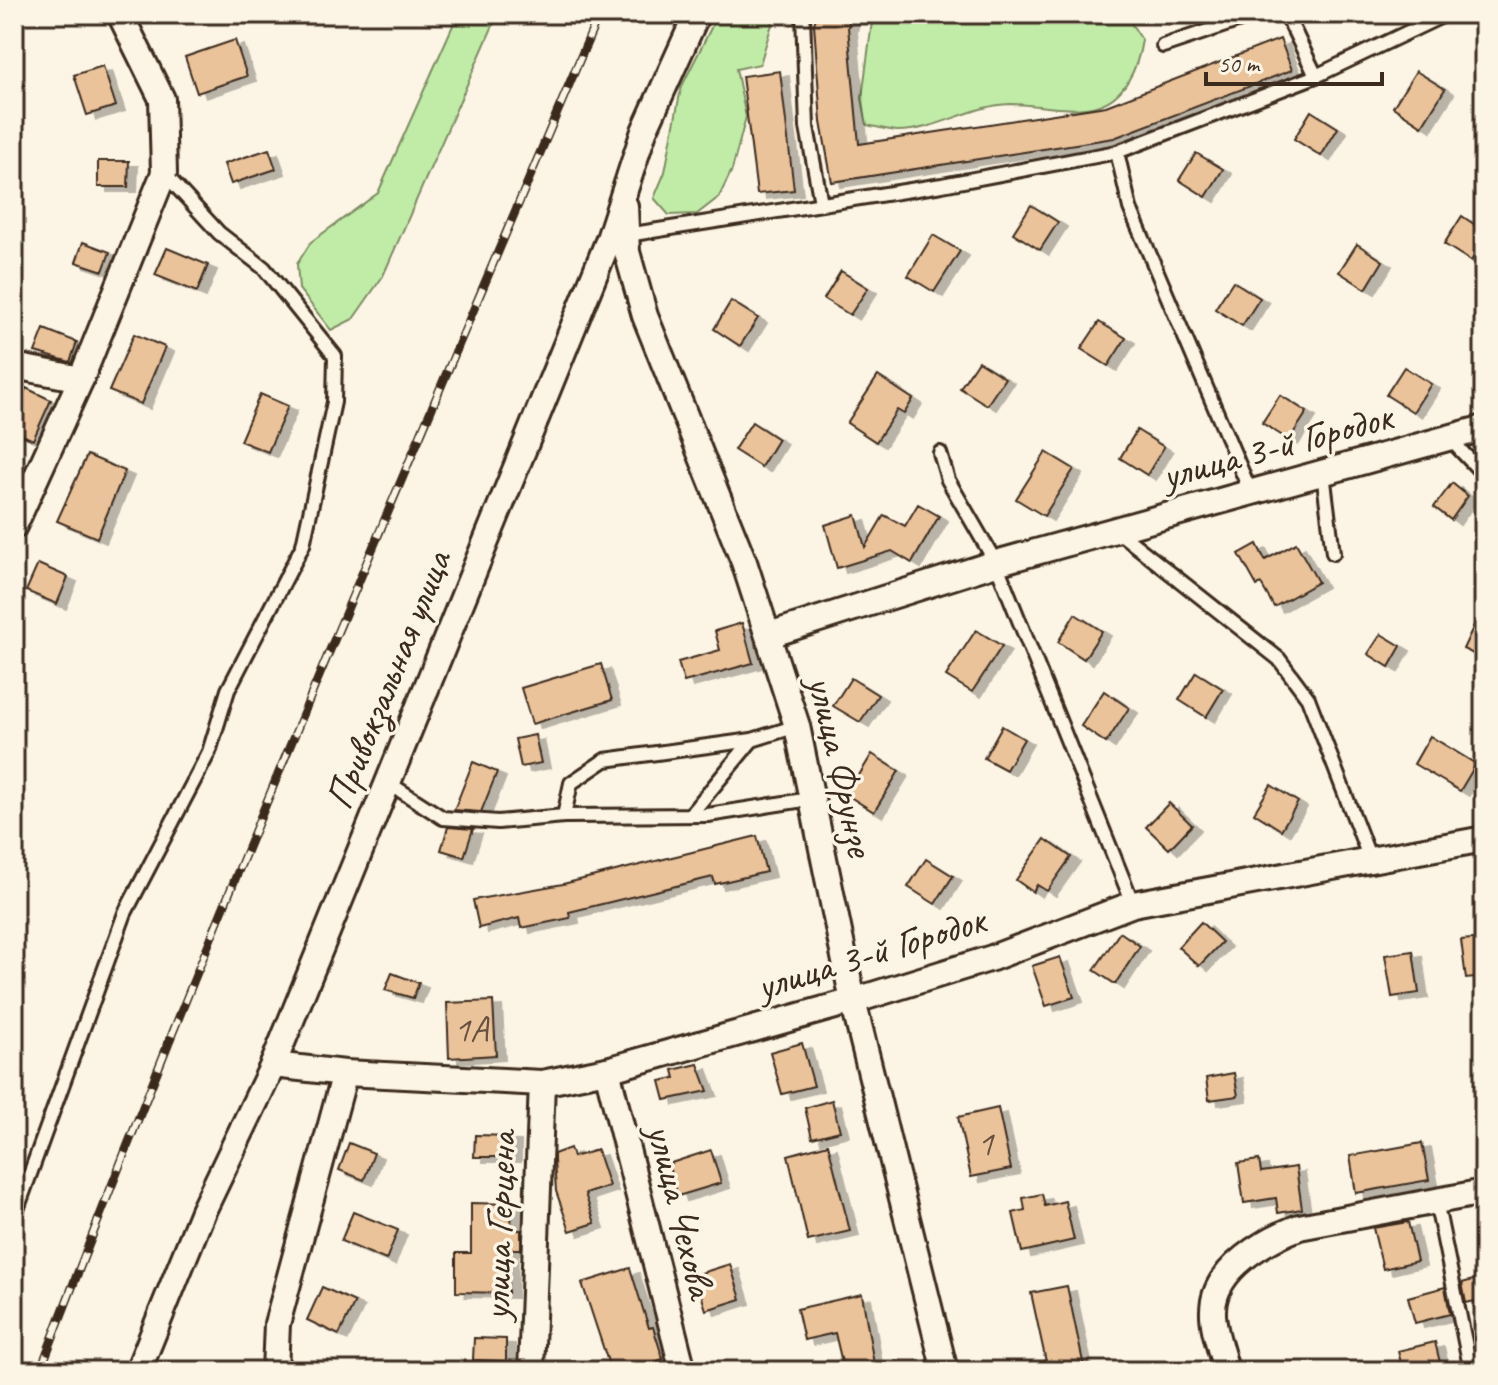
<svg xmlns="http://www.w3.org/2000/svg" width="1498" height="1385" viewBox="0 0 1498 1385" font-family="Caveat,sans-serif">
	<defs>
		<filter id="shadow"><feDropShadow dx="9" dy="5" stdDeviation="0" flood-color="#0004"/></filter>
	</defs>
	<rect width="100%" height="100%" fill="#fcf5e5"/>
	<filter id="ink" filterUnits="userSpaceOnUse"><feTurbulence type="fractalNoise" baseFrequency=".0125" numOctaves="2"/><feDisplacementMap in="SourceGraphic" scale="16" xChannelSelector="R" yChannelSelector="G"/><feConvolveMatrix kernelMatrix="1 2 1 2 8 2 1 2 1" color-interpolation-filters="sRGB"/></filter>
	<g filter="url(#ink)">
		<g fill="#c1eca8" stroke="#7e8b63" stroke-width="2">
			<polygon points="458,14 498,14 383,276 353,319 331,330 299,289 297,264 311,242 378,193"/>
			<polygon points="718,14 775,14 760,64 736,69 746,117 732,170 719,197 697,214 669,215 654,198 665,172 681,88"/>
			<path d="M873,14H1125L1142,40C1138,66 1126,98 1096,106C1070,113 1037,104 1010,104C971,105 937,131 897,131C888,130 877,127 867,125L862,98Z"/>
		</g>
		<g fill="#ebc39b" stroke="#3b2a1e" stroke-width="2" filter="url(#shadow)">
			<polygon points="817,14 851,14 848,27 859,144 1106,106 1280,39 1292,70 1114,138 832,182 821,122 814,24"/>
			<polygon points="235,40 247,76 197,93 185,57"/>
			<polygon points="103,66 116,106 87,115 74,75"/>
			<polygon points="780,71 794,190 757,194 742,76"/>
			<polygon points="1416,71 1445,89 1422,126 1393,107"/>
			<polygon points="1311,111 1338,128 1321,156 1294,139"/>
			<polygon points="269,149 276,169 231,184 224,164"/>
			<polygon points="1196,153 1223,169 1206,197 1179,180"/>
			<polygon points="98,161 129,161 128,187 98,187"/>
			<polygon points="1031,205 1058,222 1040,250 1013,233"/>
			<polygon points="1462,216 1484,231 1484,240 1471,261 1444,244"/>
			<polygon points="933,235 960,251 934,292 908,276"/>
			<polygon points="83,242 110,252 103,271 76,262"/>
			<polygon points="1357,244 1383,261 1366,289 1339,272"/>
			<polygon points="167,248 208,265 197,292 155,275"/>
			<polygon points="841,271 868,288 850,315 824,299"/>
			<polygon points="1233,281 1260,298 1242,326 1215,309"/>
			<polygon points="731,301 758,318 740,346 714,329"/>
			<polygon points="1099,322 1126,338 1108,366 1081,349"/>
			<polygon points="44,329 77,342 70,362 35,352"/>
			<polygon points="134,334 165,347 141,404 109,391"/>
			<polygon points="978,361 1005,378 987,405 960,388"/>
			<polygon points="1404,367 1431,384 1413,412 1386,395"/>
			<polygon points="878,376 913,399 904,414 897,410 876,442 847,423"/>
			<polygon points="26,388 51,400 33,440 14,431 14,415"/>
			<polygon points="260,394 288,406 268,452 240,441"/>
			<polygon points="1280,395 1307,412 1289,440 1262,423"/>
			<polygon points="752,422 778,439 761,467 734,450"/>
			<polygon points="1137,430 1164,447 1147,475 1120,458"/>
			<polygon points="1046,452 1074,469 1044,516 1016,499"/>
			<polygon points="87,455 125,471 97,538 57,521"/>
			<polygon points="1452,483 1468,496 1451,520 1434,507"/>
			<polygon points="918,504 939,516 912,563 892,551 837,568 825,525 856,515 865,547 884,515 905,526"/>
			<polygon points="1296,543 1318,582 1274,607 1261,584 1257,586 1239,554 1257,544 1265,560"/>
			<polygon points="38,564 68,577 57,604 26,591"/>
			<polygon points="1484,604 1484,659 1463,649"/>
			<polygon points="1075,614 1102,631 1084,659 1058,642"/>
			<polygon points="742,623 753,663 684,682 678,662 720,650 715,631"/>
			<polygon points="976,630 1002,646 972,692 946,676"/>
			<polygon points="1381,634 1401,646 1389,667 1368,654"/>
			<polygon points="601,664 612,700 532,724 521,688"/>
			<polygon points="1196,672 1223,689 1206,717 1179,700"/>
			<polygon points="851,678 878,695 860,722 833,706"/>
			<polygon points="1104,691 1129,708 1106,743 1081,726"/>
			<polygon points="1002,726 1024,739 1006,770 984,758"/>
			<polygon points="535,735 541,763 521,767 515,739"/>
			<polygon points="1430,736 1476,764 1460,791 1414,764"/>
			<polygon points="872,754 899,771 874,812 847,795"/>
			<polygon points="473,762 497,772 481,812 454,810"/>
			<polygon points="1271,785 1298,802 1281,830 1254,813"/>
			<polygon points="1169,803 1192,825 1169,849 1146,827"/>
			<polygon points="448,827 473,829 464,857 441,850"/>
			<polygon points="757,836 766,872 715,884 713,877 569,912 570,918 521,928 519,918 479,928 473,900 563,884"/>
			<polygon points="1045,839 1071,857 1047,891 1037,885 1033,892 1016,880"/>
			<polygon points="926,859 953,876 935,904 908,887"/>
			<polygon points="1201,922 1222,942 1199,966 1178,947"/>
			<polygon points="1120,932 1140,946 1115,984 1094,970"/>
			<polygon points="1484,938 1484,977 1466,979 1461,940"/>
			<polygon points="1413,951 1419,993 1392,997 1385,955"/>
			<polygon points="1060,957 1074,997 1046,1006 1032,966"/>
			<polygon points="392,973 419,983 413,998 385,990"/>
			<polygon points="493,1001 496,1055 449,1058 447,1003"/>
			<polygon points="802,1043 814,1086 782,1094 770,1052"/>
			<polygon points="698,1064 708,1091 665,1100 660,1081 675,1078 673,1070"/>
			<polygon points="1234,1073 1238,1096 1209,1100 1206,1078"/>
			<polygon points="832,1100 840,1131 812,1138 805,1108"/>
			<polygon points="998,1108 1011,1169 971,1177 958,1117"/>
			<polygon points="475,1135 512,1136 512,1157 474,1157"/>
			<polygon points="349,1143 374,1153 364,1180 339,1170"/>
			<polygon points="1422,1143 1429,1180 1356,1193 1350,1156"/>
			<polygon points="828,1144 850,1231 808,1241 788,1155"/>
			<polygon points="570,1148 573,1157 597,1150 609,1186 585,1194 595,1223 570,1231 556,1191 554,1160 554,1154"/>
			<polygon points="711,1150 721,1183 678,1196 668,1164"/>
			<polygon points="1259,1160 1261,1172 1296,1167 1302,1209 1278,1213 1276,1198 1244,1203 1238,1163"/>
			<polygon points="1042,1194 1045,1206 1065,1201 1074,1240 1022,1252 1013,1213 1025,1210 1023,1198"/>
			<polygon points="471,1203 512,1204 511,1230 521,1230 521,1249 509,1249 508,1293 456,1292 456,1253 471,1253"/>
			<polygon points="353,1212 398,1230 386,1260 341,1241"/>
			<polygon points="1408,1222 1417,1261 1383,1269 1373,1228"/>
			<polygon points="730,1264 741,1299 706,1310 695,1275"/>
			<polygon points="630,1268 649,1328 653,1327 663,1359 626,1371 611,1371 582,1283"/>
			<polygon points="1484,1277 1484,1299 1466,1303 1462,1283"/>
			<polygon points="1067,1286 1084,1367 1048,1371 1031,1293"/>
			<polygon points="322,1287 355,1302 339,1335 307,1320"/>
			<polygon points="1445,1287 1450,1314 1415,1323 1408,1297"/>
			<polygon points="862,1294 874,1364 844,1371 835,1333 804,1340 797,1309"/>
			<polygon points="474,1338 506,1339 506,1361 473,1360"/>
			<polygon points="1435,1342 1442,1371 1403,1371 1398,1351"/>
		</g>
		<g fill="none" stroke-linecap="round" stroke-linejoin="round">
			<defs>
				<g id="lane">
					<polyline points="803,14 807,127 821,203"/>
					<polyline points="1286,14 1316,76"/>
					<polyline points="1163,46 1258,14"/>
					<polyline points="1117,152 1130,208 1251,493"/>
					<polyline points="627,235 942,185 1117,152 1316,76 1446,14"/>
					<polyline points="1449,438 1484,475"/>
					<polyline points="940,453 948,480 996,563 1133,904"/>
					<polyline points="1323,473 1333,553"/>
					<polyline points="1116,530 1279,659 1308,698 1370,859"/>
					<polyline points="387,782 443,818 498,822 564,816 571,783 605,760 752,740 797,726"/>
					<polyline points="690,815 752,740"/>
					<polyline points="564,816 708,815 810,799"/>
					<polyline points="1436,1201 1471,1371"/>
					<polyline points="14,1218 125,913 209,752 228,690 303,545 334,402 335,356 264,268 219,233 164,173"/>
				</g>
				<g id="street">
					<polyline points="625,206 627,252 645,316 744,562 797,726 853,1001 945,1371"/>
					<polyline points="14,366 81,379"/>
					<polyline points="14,526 81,379 164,173 162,99 120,14"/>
					<polyline points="769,635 996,563 1484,428"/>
					<polyline points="273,1065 345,1073 542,1083 607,1070 853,1001 992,958 1133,904 1484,839"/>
					<polyline points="607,1070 683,1371"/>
					<polyline points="138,1371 203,1211 273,1065 609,239 644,131 697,14"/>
					<polyline points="275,1371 277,1324 345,1073"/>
					<polyline points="531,1371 542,1083"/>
					<path d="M1226,1371C1222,1352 1212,1328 1213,1310C1214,1268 1266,1240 1299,1227L1484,1192"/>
				</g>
			</defs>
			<use href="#lane" stroke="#3b2a1e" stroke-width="18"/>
			<use href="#street" stroke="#3b2a1e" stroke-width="30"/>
			<use href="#lane" stroke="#fcf5e5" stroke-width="12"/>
			<use href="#street" stroke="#fcf5e5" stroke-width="24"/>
			<defs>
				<path id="rail" d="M40,1371C214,914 408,465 599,14"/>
			</defs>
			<use href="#rail" stroke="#3b2a1e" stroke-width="9"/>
			<use href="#rail" stroke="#fcf5e5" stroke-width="6" stroke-dasharray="18" stroke-linecap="butt"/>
		</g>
	</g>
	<g text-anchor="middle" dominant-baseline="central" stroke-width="7" stroke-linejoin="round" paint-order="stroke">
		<g font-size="36" fill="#67503d">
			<text x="471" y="1029">1А</text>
			<text x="985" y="1143">1</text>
		</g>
		<g font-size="40" fill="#3b2a1e" stroke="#fcf5e5">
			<text transform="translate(1277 446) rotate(-15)">улица 3-й Городок</text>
			<text transform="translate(388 680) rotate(-68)">Привокзальная улица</text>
			<text transform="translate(841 766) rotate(77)">улица Фрунзе</text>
			<text transform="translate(871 953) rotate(-17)">улица 3-й Городок</text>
			<text transform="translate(681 1211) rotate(76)">улица Чехова</text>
			<text transform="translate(499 1226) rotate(-88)">улица Герцена</text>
		</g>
	</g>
	<rect width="1498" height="1385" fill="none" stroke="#fcf5e5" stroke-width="48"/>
	<rect x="24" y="24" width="1450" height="1337" fill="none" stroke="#3b2a1e" stroke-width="3" filter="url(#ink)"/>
	<path d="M1206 72v12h176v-12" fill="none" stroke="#3b2a1e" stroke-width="4"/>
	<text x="1218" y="72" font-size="24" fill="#3b2a1e" stroke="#fcf5e5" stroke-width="6" paint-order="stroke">50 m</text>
</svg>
